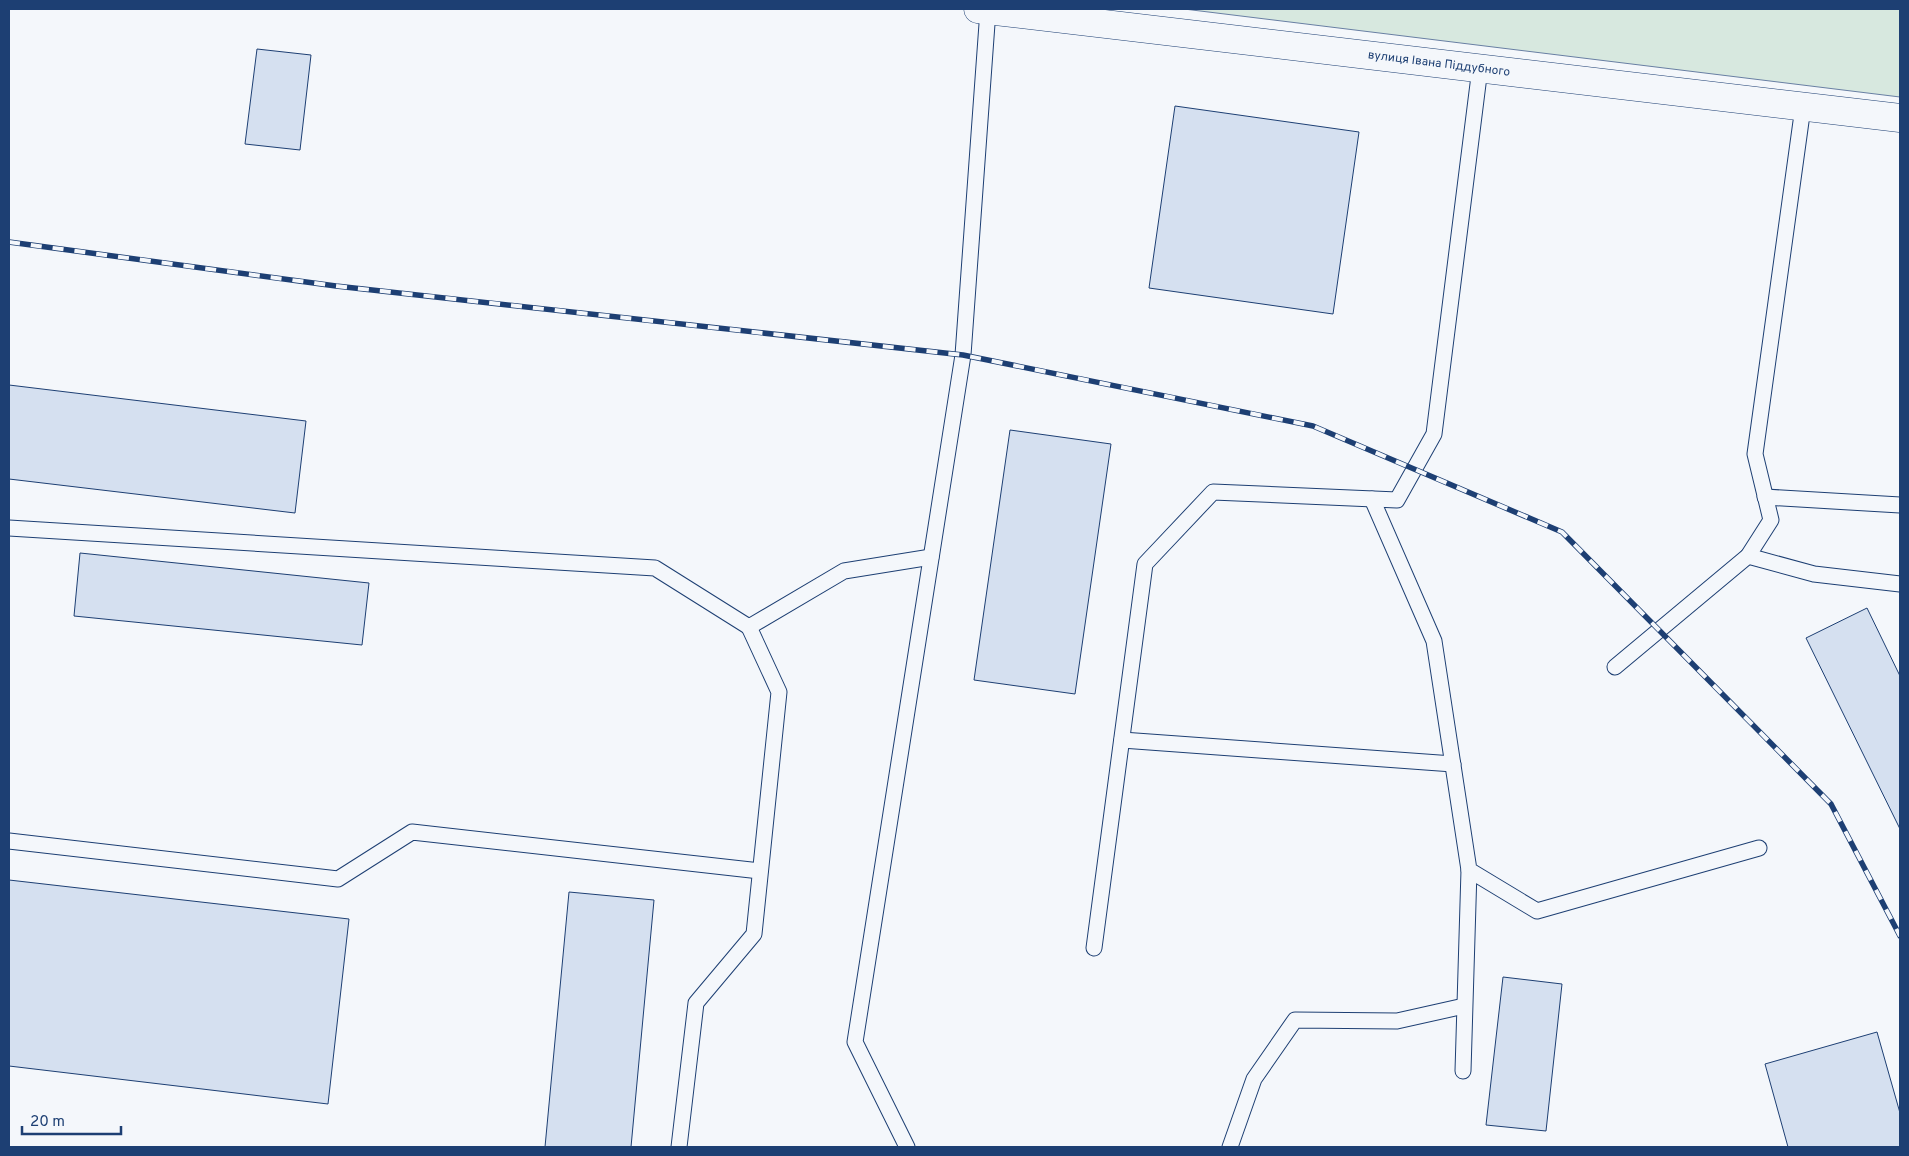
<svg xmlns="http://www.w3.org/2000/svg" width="1909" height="1156" viewBox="0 0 1909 1156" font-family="Overpass,sans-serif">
	<rect width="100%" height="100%" fill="#f4f7fb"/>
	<polygon fill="#d7e8df" stroke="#687fa3" points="1184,9 1900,9 1900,97"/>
	<g fill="#d5e0f0" stroke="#1d3f73">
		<polygon points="257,49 311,55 300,150 245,144"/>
		<polygon points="1175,106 1359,132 1333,314 1149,288"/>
		<polygon points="9,385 306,421 295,513 9,479"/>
		<polygon points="1010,430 1111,444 1075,694 974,680"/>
		<polygon points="80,553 369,583 362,645 74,616"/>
		<polygon points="1867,608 1900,676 1900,829 1806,638"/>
		<polygon points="9,880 349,919 328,1104 9,1066"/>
		<polygon points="569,892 654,900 631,1147 545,1147"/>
		<polygon points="1503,977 1562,984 1546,1131 1486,1125"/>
		<polygon points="1877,1032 1900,1113 1900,1147 1788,1147 1765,1064"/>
	</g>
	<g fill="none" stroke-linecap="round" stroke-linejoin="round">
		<defs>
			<g id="lane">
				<polyline points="1765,497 1900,505"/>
				<polyline points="1372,499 1434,641 1469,870 1537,911 1759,848"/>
				<polyline points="9,528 655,568 749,627 844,571 931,557"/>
				<polyline points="1748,556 1814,574 1900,584"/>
				<polyline points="1615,667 1748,556 1771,520 1755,454 1803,107"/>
				<polyline points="1122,740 1453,764"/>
				<polyline points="9,841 338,879 412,832 760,871"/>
				<polyline points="1094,948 1145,564 1213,492 1397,500 1434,434 1480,68"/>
				<polyline points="1463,1071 1469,870"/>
				<polyline points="679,1147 696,1003 754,934 779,692 749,627"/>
				<polyline points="907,1147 855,1042 963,355 988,10"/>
				<polyline points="1230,1147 1254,1079 1295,1020 1397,1021 1464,1006"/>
			</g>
			<polyline id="secondary" points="978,9 1900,118"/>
		</defs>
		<use href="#lane" stroke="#1d3f73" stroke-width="17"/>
		<use href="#secondary" stroke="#1d3f73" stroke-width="29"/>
		<use href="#lane" stroke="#f4f7fb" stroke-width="15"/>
		<use href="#secondary" stroke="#f4f7fb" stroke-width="28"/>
		<defs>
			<polyline id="rail" points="9,242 336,286 963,355 1313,426 1562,532 1831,804 1900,936"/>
		</defs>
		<use href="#rail" stroke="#1d3f73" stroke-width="5.5"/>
		<use href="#rail" stroke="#f4f7fb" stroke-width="4" stroke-dasharray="11" stroke-linecap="butt"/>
	</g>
	<g text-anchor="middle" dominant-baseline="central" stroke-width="4" stroke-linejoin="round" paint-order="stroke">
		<g font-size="12" fill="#1d3f73" stroke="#f4f7fb">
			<text transform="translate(1439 64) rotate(7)">вулиця Івана Піддубного</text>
		</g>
	</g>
	<rect width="1909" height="1156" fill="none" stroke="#1d3f73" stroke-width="20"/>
	<path d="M22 1126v8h99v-8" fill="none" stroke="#1d3f73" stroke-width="2.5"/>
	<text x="30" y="1126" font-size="15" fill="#1d3f73" stroke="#f4f7fb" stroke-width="4" paint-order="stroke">20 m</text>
</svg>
